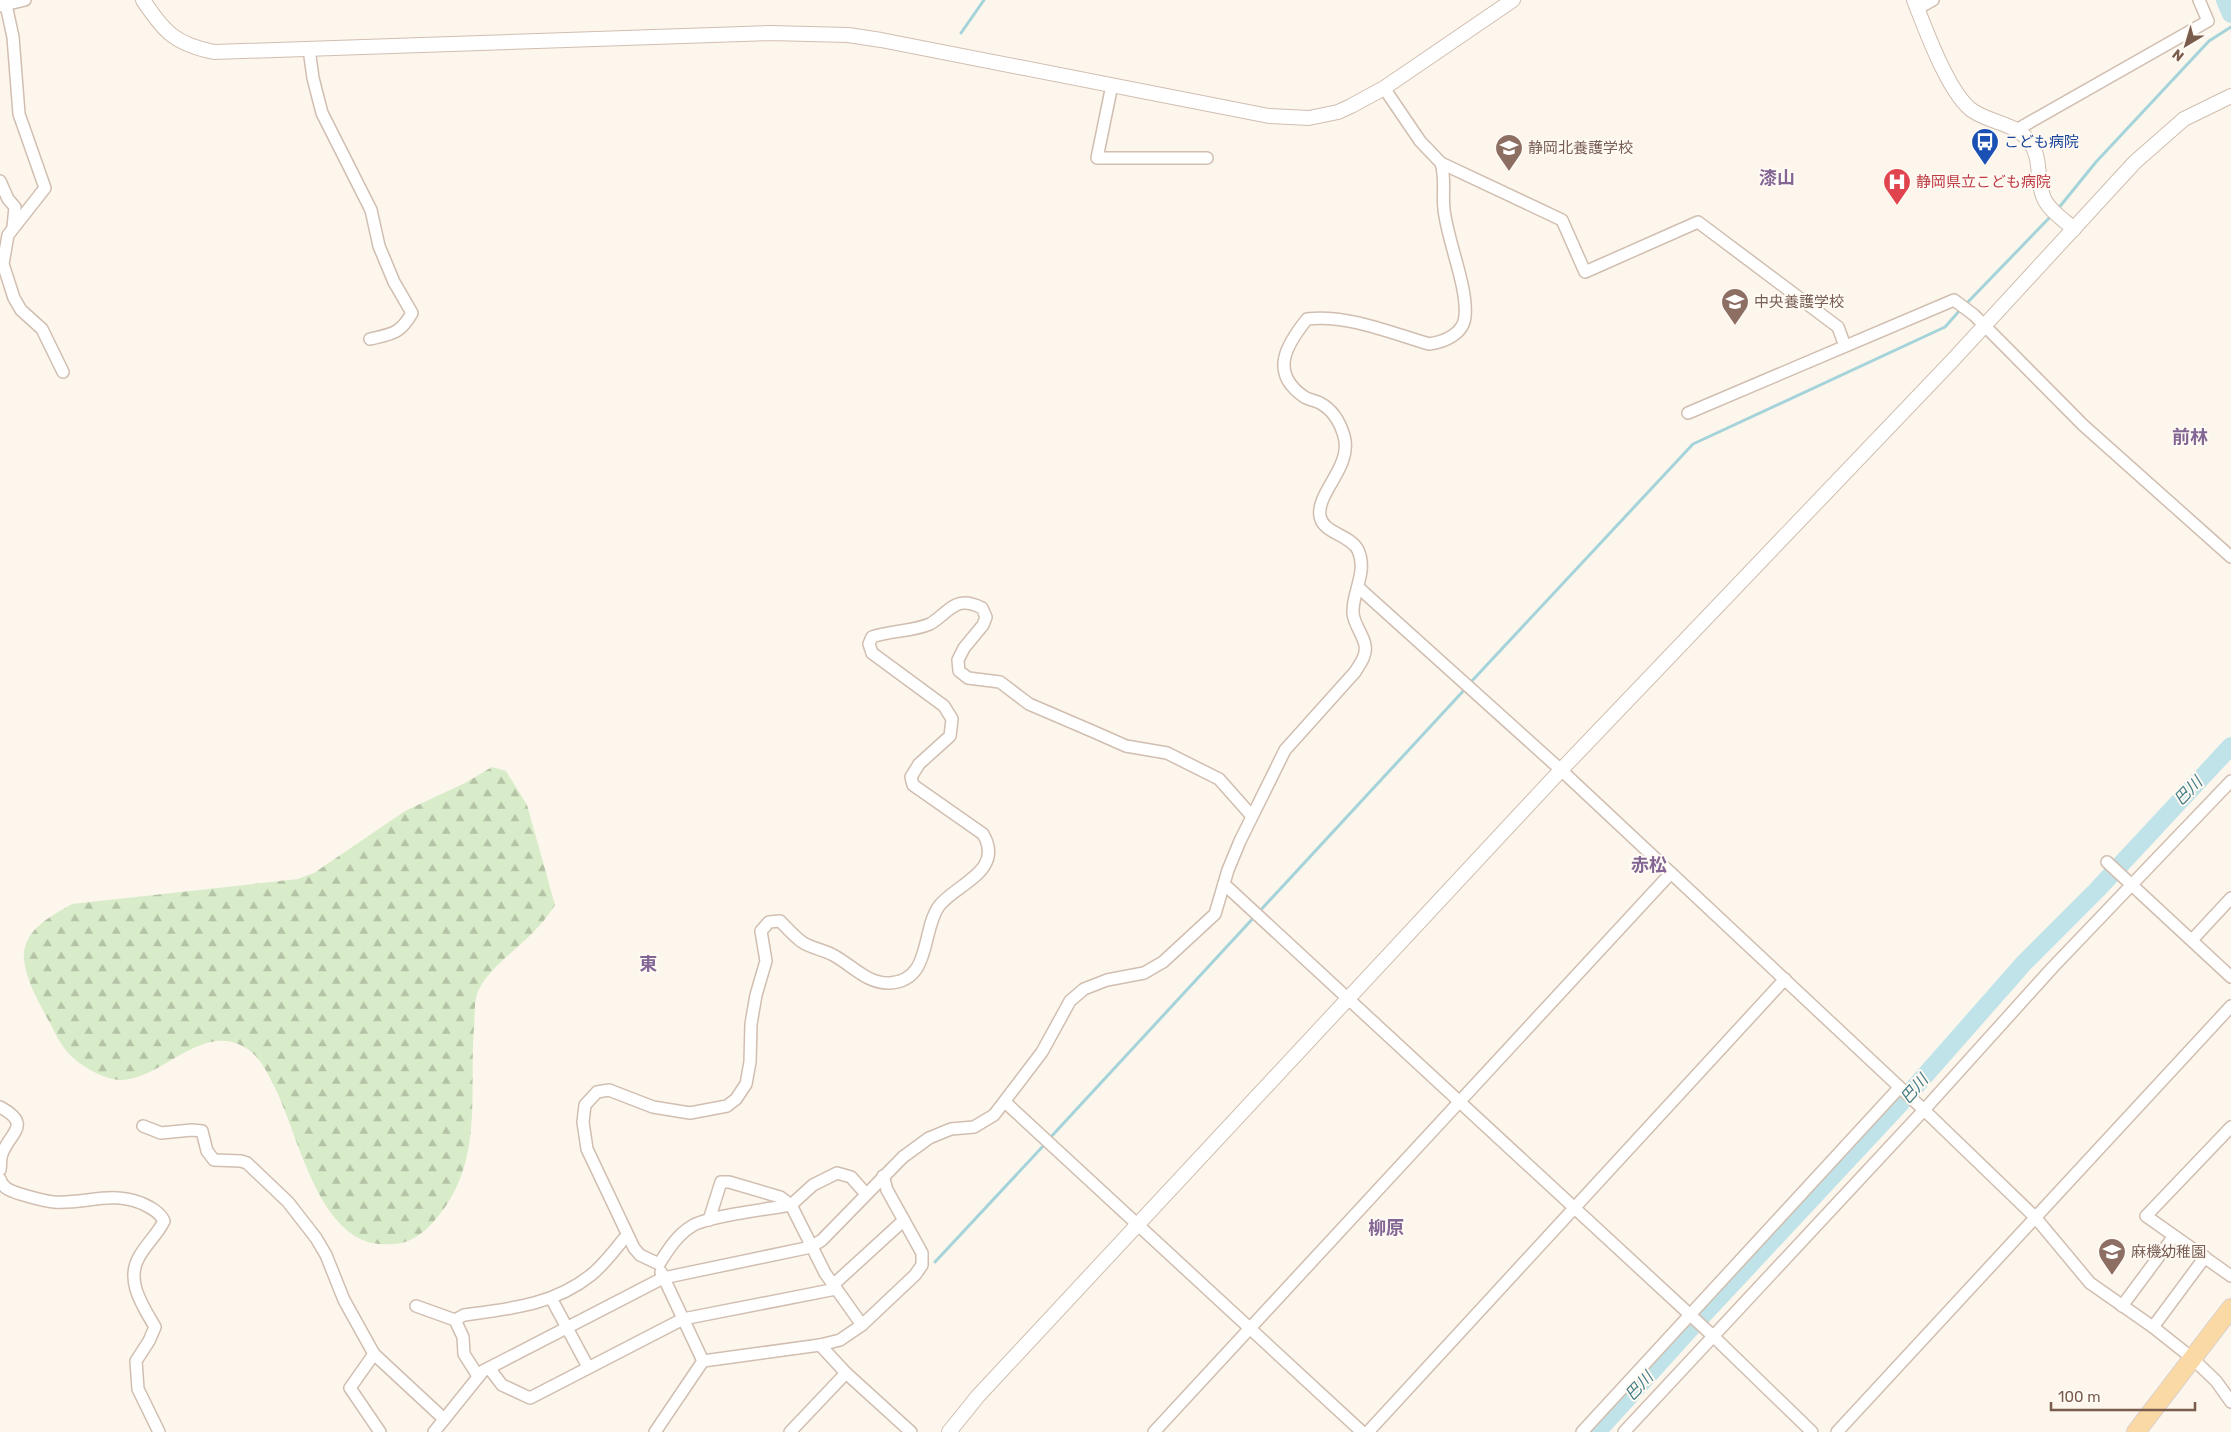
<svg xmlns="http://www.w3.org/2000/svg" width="2231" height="1432" viewBox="0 0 2231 1432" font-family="Rubik,'Noto Sans JP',sans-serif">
	<defs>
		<pattern id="forest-firs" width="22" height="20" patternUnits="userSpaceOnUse" patternTransform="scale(1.25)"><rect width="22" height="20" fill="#d8ecc9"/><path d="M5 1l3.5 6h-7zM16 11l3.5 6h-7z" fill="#b4c2a5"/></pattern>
	</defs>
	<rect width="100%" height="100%" fill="#fdf6ec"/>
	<path fill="url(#forest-firs)" d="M492,767L506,771L527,805L555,905C550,912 545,920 539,926C520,948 492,964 478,991C474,1001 475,1016 474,1027C469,1089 483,1156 443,1210C434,1222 423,1235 408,1241C397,1245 383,1245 372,1243C315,1230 297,1129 273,1084C267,1072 260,1058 249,1050C207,1020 169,1072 129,1079C117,1082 104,1077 94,1072C72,1060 63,1050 52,1027C41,1006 27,984 24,960C21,931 51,916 72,904L298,879L314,873L405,811L465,783Z"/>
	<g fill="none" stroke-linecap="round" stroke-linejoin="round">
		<g stroke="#a5d3da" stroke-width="3">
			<polyline points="961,33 984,0"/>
			<polyline points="2057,210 2096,162 2209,41 2231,27"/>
			<polyline points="1965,305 2053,214"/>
			<polyline points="1470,683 1693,444 1945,327 1961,309"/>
			<polyline points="1049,1139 1466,688"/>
			<polyline points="935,1262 1045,1144"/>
		</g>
		<g stroke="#bfe3e8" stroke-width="18">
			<polyline points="2225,0 2231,14"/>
			<polyline points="1597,1432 1691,1328 1899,1105 2024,963 2097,890 2231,746"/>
		</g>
		<defs>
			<g id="minor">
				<polyline points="6,5 13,37 19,114 45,188 8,235 3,264 14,298 21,310 42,329 63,372"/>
				<polyline points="0,6 25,0"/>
				<polyline points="1917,9 1933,0"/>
				<path d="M309,49L313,78L322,113L371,210L379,246L394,282L412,313C400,334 392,334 370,339"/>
				<polyline points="1112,85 1097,158 1207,158"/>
				<polyline points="1384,88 1420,141 1441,163 1562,220 1585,272 1698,222 1838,327 1845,346"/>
				<polyline points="2018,129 2208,21 2199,0"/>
				<polyline points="0,181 8,199 15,207 13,227"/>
				<polyline points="1688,413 1954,300 1974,315 2083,425 2231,557"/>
				<polyline points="1359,588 1561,770 1924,1110 2035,1217 2090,1283 2153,1327 2192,1358 2216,1381 2231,1402"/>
				<polyline points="2107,862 2231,977"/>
				<polyline points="1224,884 1713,1336 1812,1432"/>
				<polyline points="2192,940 2231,898"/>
				<polyline points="1005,1102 1362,1432"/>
				<path d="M0,1107C33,1125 10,1132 2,1154C0,1159 1,1165 0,1170"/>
				<polyline points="143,1126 161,1133 192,1130 202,1131 207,1151 214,1160 241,1161 247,1163 288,1202 316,1238 326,1255 344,1300 374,1354 444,1419"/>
				<polyline points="2231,1127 2146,1216 2231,1276"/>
				<path d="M0,1179C3,1189 11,1191 20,1194C31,1197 43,1201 54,1202C86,1204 109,1191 141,1203C150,1207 160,1212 164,1221C157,1235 146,1244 139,1257C125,1281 143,1306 155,1327L149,1341L136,1361L138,1389L159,1432"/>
				<polyline points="709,1220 721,1182 729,1182 780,1197 791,1205 813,1185 837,1173 851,1177 866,1194"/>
				<polyline points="661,1272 703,1361"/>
				<polyline points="833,1285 903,1221"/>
				<polyline points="551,1298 588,1367"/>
				<polyline points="416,1306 455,1320 463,1337 464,1354 478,1376"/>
				<polyline points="2122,1306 2174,1236"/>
				<path d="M455,1320L464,1315C509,1309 554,1305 591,1275C605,1264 616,1248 627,1235"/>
				<path d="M862,1325L825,1273L791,1205C769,1209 707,1216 692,1226C677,1235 668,1250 659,1264L640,1255L634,1248L587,1149L583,1122L585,1105L597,1092L609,1090L653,1107L690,1113L727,1106L736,1099L746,1084L750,1062L751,1024L756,995L766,961L761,931L769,922L780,921C787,928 794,936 802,942C811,948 824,950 833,955C852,965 867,984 890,983C932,980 921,931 939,906C956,884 1005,871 983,834L913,785L911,777L919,764L950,736L952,719L944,706L872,653L869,644L872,637C891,630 911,632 930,624C939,619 946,610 956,605C964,601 974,604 982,608L986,617L983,625L964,648L958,660L959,671L968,678L1000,682L1029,704L1092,731L1126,746L1167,753L1219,779L1251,815"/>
				<polyline points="2153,1327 2205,1257"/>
				<polyline points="820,1345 846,1373 911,1432"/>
				<polyline points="374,1354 350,1388 380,1432"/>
				<polyline points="489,1368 502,1385 530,1398 683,1319 836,1289"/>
				<path d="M434,1432L483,1371L663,1278L811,1247L822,1240L903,1157L929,1138L951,1129L974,1127L994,1115L1042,1052L1070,1001L1084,989L1107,980L1144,973L1163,962L1215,914L1228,870L1240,841L1285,750L1355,672C1360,664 1367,655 1365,645C1363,634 1354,625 1353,613C1352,592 1368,572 1358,550C1350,534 1323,534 1320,516C1316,493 1353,466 1344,436C1340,422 1333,410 1320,403C1315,400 1308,400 1303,396C1269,372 1287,344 1307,319C1347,314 1391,333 1429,344C1444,342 1464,334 1465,316C1468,287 1447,240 1444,209C1442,194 1446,178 1441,163"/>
				<polyline points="655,1432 703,1361 820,1345 840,1340 862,1325 915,1275 922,1265 922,1253 887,1190 883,1176"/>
				<polyline points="790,1432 846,1373"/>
				<polyline points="1154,1432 1671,873"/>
				<polyline points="1368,1432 1785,979"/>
				<polyline points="1582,1432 1899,1088"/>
				<polyline points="1624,1432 1924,1110 2053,967 2231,781"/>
				<polyline points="1837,1432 2231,1006"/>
			</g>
			<g id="tertiary">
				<path d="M143,0C164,32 175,44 214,52L770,33L848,35L881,40L1269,116L1309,118L1338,112L1351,106L1384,88L1513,0"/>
				<path d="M1914,0C1925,28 1949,95 1973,111C1991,123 2015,123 2029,141C2042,157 2036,178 2043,196C2047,209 2064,220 2074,229"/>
				<polyline points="949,1432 978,1396 1561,770 1951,362 2135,162 2184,119 2231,96"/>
			</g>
			<polyline id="primary" points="2136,1432 2231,1308"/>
		</defs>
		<use href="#minor" stroke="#d1beb0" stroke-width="14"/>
		<use href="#tertiary" stroke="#d1beb0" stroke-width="16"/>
		<use href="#primary" stroke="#dad1cd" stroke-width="20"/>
		<use href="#minor" stroke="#fff" stroke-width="11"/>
		<use href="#tertiary" stroke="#fff" stroke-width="14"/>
		<use href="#primary" stroke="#fbd9a5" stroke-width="18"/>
	</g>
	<defs>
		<symbol id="bus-pin" viewBox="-11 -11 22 30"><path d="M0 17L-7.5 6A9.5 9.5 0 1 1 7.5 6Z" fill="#1a4fb4" stroke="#fffaf3"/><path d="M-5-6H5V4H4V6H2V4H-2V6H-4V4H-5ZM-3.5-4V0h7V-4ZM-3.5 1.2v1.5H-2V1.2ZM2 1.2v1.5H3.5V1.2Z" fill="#fff"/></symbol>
		<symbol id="school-pin" viewBox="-11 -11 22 30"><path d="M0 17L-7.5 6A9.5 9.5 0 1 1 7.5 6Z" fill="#8d6e63" stroke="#fffaf3"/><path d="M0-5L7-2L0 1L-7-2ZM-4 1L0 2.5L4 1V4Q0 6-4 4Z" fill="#fff"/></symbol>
		<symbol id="hospital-pin" viewBox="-11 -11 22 30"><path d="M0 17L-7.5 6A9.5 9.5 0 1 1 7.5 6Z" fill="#e0444e" stroke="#fffaf3"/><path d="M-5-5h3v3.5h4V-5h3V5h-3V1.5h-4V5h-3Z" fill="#fff"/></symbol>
	</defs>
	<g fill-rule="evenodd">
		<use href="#bus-pin" x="1969" y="126" width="32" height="43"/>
		<use href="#school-pin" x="1493" y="132" width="32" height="43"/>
		<use href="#hospital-pin" x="1881" y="166" width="32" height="43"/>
		<use href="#school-pin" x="1719" y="286" width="32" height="43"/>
		<use href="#school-pin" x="2096" y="1236" width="32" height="43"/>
	</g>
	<g text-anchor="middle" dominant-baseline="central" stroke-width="4" stroke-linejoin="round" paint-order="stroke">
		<g font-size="15" fill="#164399" stroke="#fffaf3" text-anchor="start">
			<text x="2004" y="142">こども病院</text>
		</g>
		<g font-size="15" fill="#785e54" stroke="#fffaf3" text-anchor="start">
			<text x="1528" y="148">静岡北養護学校</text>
			<text x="1754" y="302">中央養護学校</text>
			<text x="2131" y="1252">麻機幼稚園</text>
		</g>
		<g font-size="15" fill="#be3a42" stroke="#fffaf3" text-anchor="start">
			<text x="1916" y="182">静岡県立こども病院</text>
		</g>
		<g font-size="16" font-style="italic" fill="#437c86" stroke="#fffaf3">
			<text transform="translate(2188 791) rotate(-46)">巴川</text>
			<text transform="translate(1914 1089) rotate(-49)">巴川</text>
			<text transform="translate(1639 1386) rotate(-47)">巴川</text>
		</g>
		<g font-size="18" font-weight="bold" fill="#846695" stroke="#fffaf3">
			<text x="1777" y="178">漆山</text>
			<text x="2190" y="437">前林</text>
			<text x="1649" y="865">赤松</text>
			<text x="648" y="964">東</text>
			<text x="1386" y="1228">柳原</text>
		</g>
	</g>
	<g transform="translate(2186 45) rotate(218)" stroke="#fffaf3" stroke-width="4" paint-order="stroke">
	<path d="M0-4L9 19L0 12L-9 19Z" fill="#7a5c4d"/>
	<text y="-8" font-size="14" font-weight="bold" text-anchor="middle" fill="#7a5c4d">N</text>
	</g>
	<path d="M2051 1402v8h144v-8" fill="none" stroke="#7a5c4d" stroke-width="2.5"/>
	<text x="2058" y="1402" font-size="15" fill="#7a5c4d" stroke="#fffaf3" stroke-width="4" paint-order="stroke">100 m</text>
</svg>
